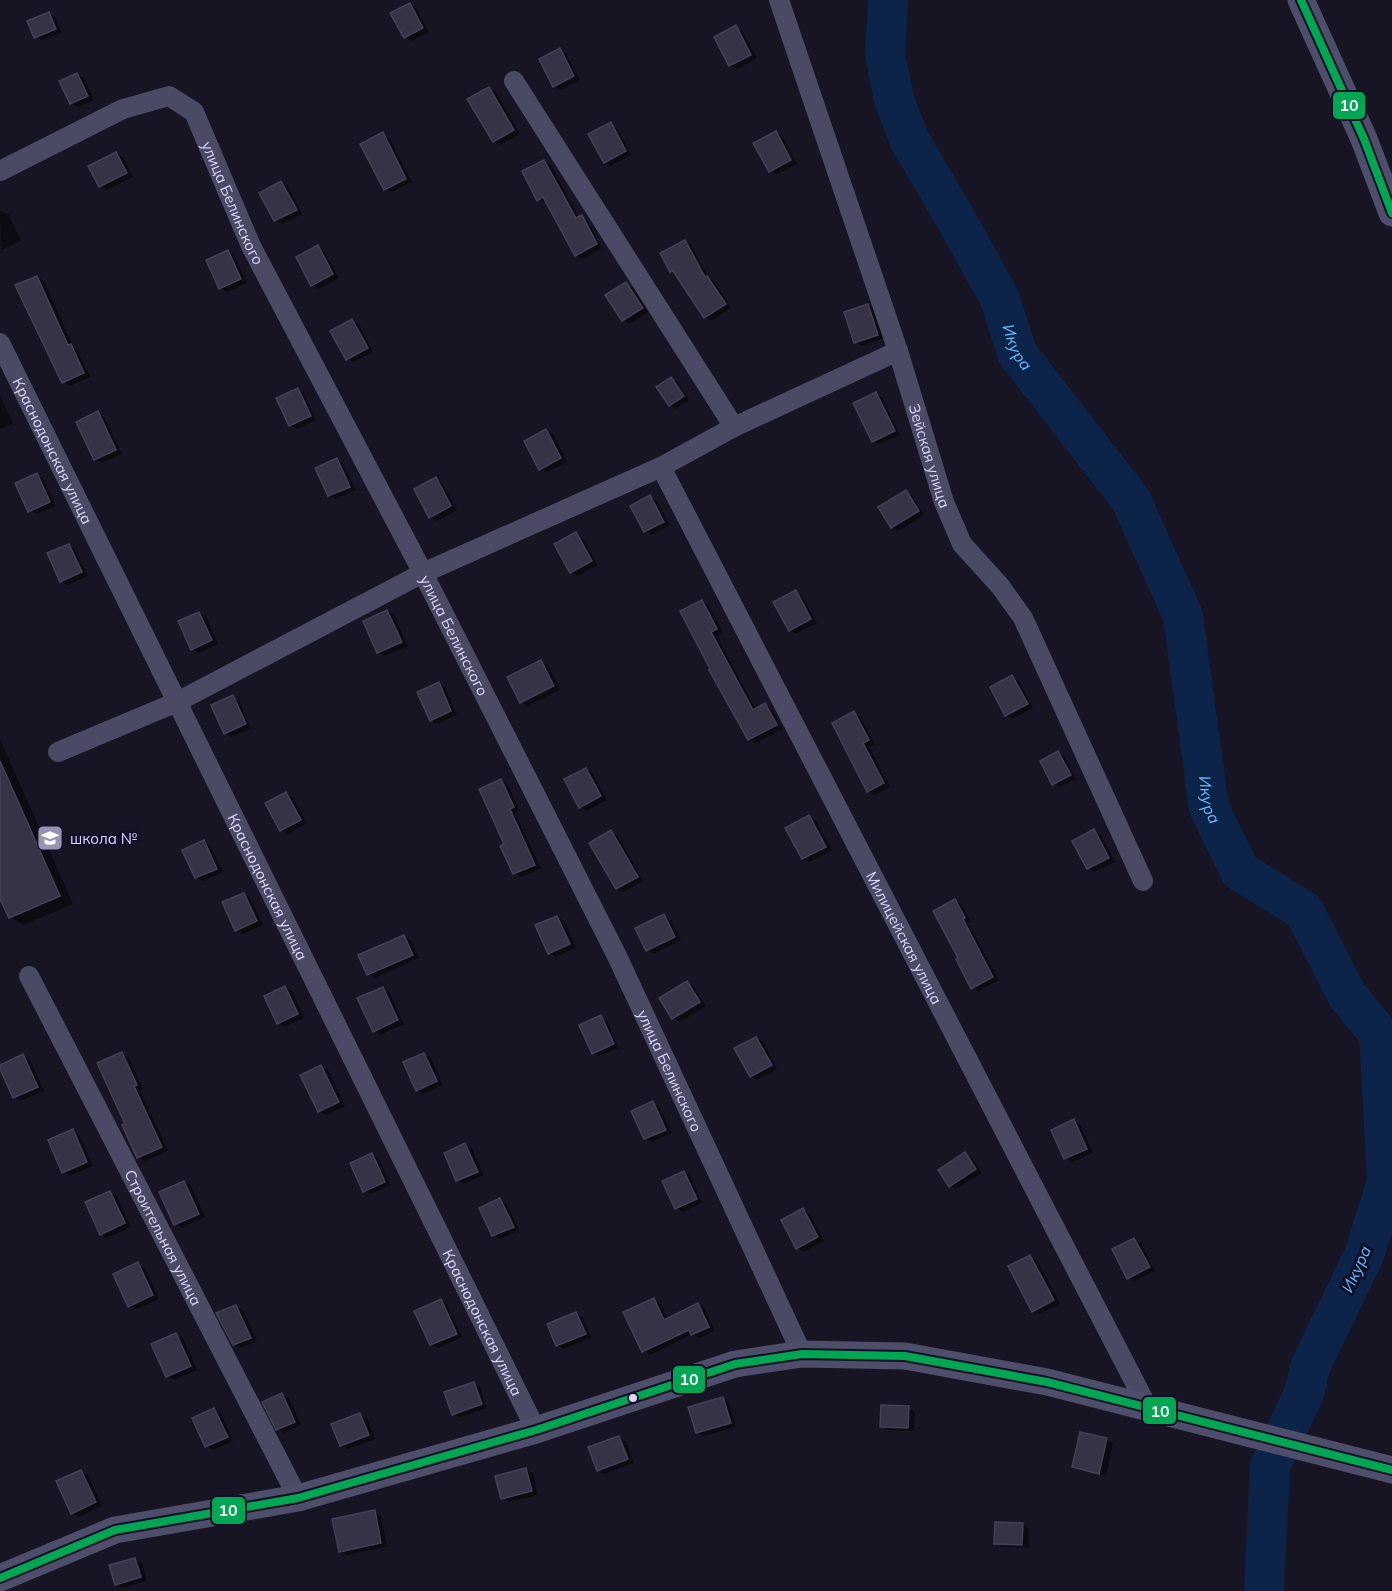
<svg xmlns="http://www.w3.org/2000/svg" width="1392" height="1591" viewBox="0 0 1392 1591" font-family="Mulish,sans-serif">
	<rect width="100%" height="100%" fill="#171523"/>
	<g fill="#0007">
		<polygon points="410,4 416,8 429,32 411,41 405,37"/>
		<polygon points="49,14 56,18 62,33 42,40 35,36"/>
		<polygon points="736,27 742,31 757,58 737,69 730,65"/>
		<polygon points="560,50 566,54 580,80 561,90 554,86"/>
		<polygon points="77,75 84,78 94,100 78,107 71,103"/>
		<polygon points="489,88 496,92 520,134 500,145 494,141"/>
		<polygon points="611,124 617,128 631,155 611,166 605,162"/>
		<polygon points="776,133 782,136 797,164 777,174 770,170"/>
		<polygon points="383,134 389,138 412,182 391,192 385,189"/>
		<polygon points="116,154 123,157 133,177 107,190 100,186"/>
		<polygon points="544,161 551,165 579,218 582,217 588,221 602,248 582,259 576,255 547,202 545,203 539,199"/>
		<polygon points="281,182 288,186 302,214 282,224 276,220 261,193"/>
		<polygon points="2,211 9,215 21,241 1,250 0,212"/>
		<polygon points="685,242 691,245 709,279 714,281 731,308 712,321 705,317 677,274 672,271"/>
		<polygon points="318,247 324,251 339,278 319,289 312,285"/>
		<polygon points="228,252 234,256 247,283 227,292 220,288"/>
		<polygon points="37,277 44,281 74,348 77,350 90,377 70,386 63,382"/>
		<polygon points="626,283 632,287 648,312 630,324 624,320"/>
		<polygon points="868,305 874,309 884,338 862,346 856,342"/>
		<polygon points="352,320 359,324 373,352 353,362 347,358"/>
		<polygon points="671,378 678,382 689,400 676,409 670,405"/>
		<polygon points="298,389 304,393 316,420 297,429 290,425"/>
		<polygon points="875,393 882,397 900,435 880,444 873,441"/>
		<polygon points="0,395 13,423 0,429"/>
		<polygon points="98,413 104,417 122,454 102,463 95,459"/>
		<polygon points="546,431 553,434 567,462 547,472 541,468"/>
		<polygon points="337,460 343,464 356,490 336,499 329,495"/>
		<polygon points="37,475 43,479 56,506 36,514 29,510"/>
		<polygon points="436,479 442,483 457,510 437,521 430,517"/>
		<polygon points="906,492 912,495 924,515 899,531 892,527"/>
		<polygon points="650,497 657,501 670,525 652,535 645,531"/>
		<polygon points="576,534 583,538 598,565 578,576 571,572"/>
		<polygon points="69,545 75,549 88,576 68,585 61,581"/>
		<polygon points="796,592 802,596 817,623 796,634 790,630"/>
		<polygon points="702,601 709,605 723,632 717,636 756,710 765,705 772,709 783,729 756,743 749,739 711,671"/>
		<polygon points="387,611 394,615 408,646 385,656 379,652"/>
		<polygon points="199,613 206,617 218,644 199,653 192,649"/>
		<polygon points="541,662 548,665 560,690 528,706 521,702"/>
		<polygon points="1012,677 1019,681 1033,708 1013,719 1007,715"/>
		<polygon points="439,684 445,688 457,715 437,724 431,720"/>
		<polygon points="232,697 239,701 251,728 231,737 225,733"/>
		<polygon points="854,713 860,717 875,744 869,747 890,787 875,795 868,791"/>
		<polygon points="0,739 73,904 24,925 10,917 0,895"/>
		<polygon points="1058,753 1065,757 1076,779 1060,787 1054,784"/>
		<polygon points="586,769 592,773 607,800 587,811 580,807 566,780"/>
		<polygon points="501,780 507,784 520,811 515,813 541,868 521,877 514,873 506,845"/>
		<polygon points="286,794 293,798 307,823 288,834 281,830"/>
		<polygon points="809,817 816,821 832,850 810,862 803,858"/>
		<polygon points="1094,831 1101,835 1115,862 1095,872 1088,868 1074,841"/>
		<polygon points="611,832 618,836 643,881 623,892 617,888"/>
		<polygon points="204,842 210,846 223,872 203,881 196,877"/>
		<polygon points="244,894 250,898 263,925 243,934 236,930"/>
		<polygon points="955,901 962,905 971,922 968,923 999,980 979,991 972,988 960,959"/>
		<polygon points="664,916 671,920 681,940 654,954 647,950"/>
		<polygon points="557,917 564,921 576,948 556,957 549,953"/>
		<polygon points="404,936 411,940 419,958 375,978 368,974"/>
		<polygon points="687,982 693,986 706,1006 680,1022 673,1018"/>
		<polygon points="285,987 292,991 304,1018 284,1027 278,1023"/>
		<polygon points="383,988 389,992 404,1024 380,1035 374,1031"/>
		<polygon points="601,1017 607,1021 619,1048 599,1056 593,1053"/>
		<polygon points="756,1038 763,1042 777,1069 757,1080 751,1076"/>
		<polygon points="122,1054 129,1058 143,1089 140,1090 168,1151 145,1161 138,1157 127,1125"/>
		<polygon points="424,1054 431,1058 443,1085 424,1094 417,1090"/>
		<polygon points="23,1056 30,1060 44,1091 21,1101 14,1097"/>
		<polygon points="321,1067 328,1070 345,1106 326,1115 319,1111"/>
		<polygon points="653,1103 659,1106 672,1133 652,1142 645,1138"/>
		<polygon points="1074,1121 1080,1125 1093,1153 1072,1162 1066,1158 1053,1130"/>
		<polygon points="73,1131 79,1135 93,1166 70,1176 64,1172 50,1141"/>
		<polygon points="465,1145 472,1149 484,1175 464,1184 458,1180"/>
		<polygon points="965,1154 972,1158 982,1173 956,1189 950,1186"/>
		<polygon points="372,1155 379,1159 391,1185 371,1194 364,1191"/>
		<polygon points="684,1172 690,1176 702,1203 683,1212 676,1208"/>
		<polygon points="184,1182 191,1186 205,1217 182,1228 175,1224"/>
		<polygon points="110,1192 117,1196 131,1227 108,1238 101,1234"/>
		<polygon points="500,1200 507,1204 519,1230 500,1239 493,1235"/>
		<polygon points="803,1210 810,1214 824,1241 804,1252 798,1248"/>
		<polygon points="1134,1240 1141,1243 1155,1271 1135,1281 1128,1278"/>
		<polygon points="1030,1256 1037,1260 1060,1304 1039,1314 1033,1311"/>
		<polygon points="138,1264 145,1268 159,1299 136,1309 129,1306"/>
		<polygon points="654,1299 660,1303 668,1319 698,1305 705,1309 715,1331 699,1338 693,1334 650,1355 643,1351"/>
		<polygon points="441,1300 447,1304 462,1337 438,1348 431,1344"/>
		<polygon points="236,1306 243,1310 257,1341 241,1348 234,1344"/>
		<polygon points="576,1314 583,1318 591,1338 564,1349 557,1345"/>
		<polygon points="176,1335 183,1338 197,1370 174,1380 167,1376"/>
		<polygon points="473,1383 480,1387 487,1408 460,1417 453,1414"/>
		<polygon points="282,1395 289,1398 301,1425 284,1433 278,1429"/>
		<polygon points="723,1398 729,1402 736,1427 704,1436 697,1432"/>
		<polygon points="908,1408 915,1412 914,1431 888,1430 882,1426"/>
		<polygon points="214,1410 221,1413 233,1441 213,1450 206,1446"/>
		<polygon points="360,1414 367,1418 375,1439 348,1449 341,1445"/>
		<polygon points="1082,1434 1107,1440 1113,1444 1106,1476 1081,1470 1074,1466"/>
		<polygon points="619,1437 626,1441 634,1463 604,1474 598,1470"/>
		<polygon points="526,1470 533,1473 538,1495 509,1502 503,1498"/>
		<polygon points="81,1472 88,1475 102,1506 79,1517 72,1513"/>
		<polygon points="374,1512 381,1516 387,1547 347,1555 340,1551"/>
		<polygon points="1023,1525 1029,1529 1029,1548 1002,1547 996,1543"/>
		<polygon points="135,1559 142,1563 147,1581 123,1588 117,1584"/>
	</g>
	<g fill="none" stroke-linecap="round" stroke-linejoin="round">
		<path stroke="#0c2449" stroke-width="40" id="s1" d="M888,0L885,54L894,100L909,139L962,230L1000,299L1017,353L1131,500L1183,616L1209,808L1240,871L1304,911L1347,995L1379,1034L1387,1182L1364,1255L1310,1367L1305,1391L1270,1466L1264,1591"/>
	</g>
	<g fill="#353345" stroke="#434057" stroke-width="1.5">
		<polygon points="410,3 423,28 404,38 390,13"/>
		<polygon points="49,12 56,29 34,38 27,21"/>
		<polygon points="736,25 751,55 729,66 714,37"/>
		<polygon points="560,48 574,76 553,87 539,59"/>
		<polygon points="77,73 88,96 70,104 59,81"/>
		<polygon points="489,87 514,130 493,142 467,99"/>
		<polygon points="611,122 626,151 604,163 588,134"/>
		<polygon points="776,131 791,160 769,172 753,143"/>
		<polygon points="383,132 406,179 384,190 360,144"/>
		<polygon points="116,152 127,173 99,187 88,166"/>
		<polygon points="544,160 576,218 582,215 597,244 575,256 543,197 537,201 522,171"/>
		<polygon points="281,181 297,210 274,221 259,193"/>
		<polygon points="685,240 705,277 707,276 726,304 704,318 673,271 670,272 660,253"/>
		<polygon points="318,245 333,274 311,286 296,257"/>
		<polygon points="228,250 241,279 219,289 206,260"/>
		<polygon points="37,276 68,345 71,344 84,373 62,383 15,285"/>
		<polygon points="626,282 643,308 622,321 605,295"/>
		<polygon points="868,304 878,335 854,343 844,312"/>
		<polygon points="352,319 368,348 346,360 330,331"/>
		<polygon points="671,377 684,396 669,406 656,387"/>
		<polygon points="298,388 311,416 289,426 276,398"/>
		<polygon points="876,392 895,431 872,442 853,403"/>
		<polygon points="98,411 116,450 94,460 76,422"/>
		<polygon points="546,429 561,458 539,470 524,441"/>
		<polygon points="337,458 350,487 328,496 315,468"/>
		<polygon points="37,473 50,502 28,512 15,483"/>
		<polygon points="436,477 451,506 429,518 414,489"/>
		<polygon points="906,490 919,511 891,528 878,507"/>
		<polygon points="650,495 664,522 644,532 630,506"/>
		<polygon points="576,532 592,561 570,573 554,544"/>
		<polygon points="69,544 82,572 60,582 47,553"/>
		<polygon points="796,590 811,619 789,631 773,602"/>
		<polygon points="702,600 717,629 711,632 753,710 765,703 777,725 748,740 709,670 710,669 680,611"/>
		<polygon points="387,610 402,642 377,653 363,621"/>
		<polygon points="199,612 212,640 191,650 178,621"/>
		<polygon points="541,660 554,686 520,703 507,677"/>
		<polygon points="1012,675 1028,704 1005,716 990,687"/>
		<polygon points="439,682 451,711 430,721 417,692"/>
		<polygon points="233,695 246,724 224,734 211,705"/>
		<polygon points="854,711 869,740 863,743 884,783 867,792 832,723"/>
		<polygon points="1058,751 1071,775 1052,785 1040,761"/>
		<polygon points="0,761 60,896 9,918 0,899"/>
		<polygon points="586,768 601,796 579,808 564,779"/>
		<polygon points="501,779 514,807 510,809 535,865 513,874 500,846 504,844 479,789"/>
		<polygon points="286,792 301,820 280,831 265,803"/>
		<polygon points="809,815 826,847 802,859 785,828"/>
		<polygon points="1094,829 1109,858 1087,869 1072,841"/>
		<polygon points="611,830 638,877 616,889 589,843"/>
		<polygon points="204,840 217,869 195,878 182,850"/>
		<polygon points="244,893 257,921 235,931 222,902"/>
		<polygon points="955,899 965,918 963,919 993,977 971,989 956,959 958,958 933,911"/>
		<polygon points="664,914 675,937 646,951 635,928"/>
		<polygon points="557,916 570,944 548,954 535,925"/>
		<polygon points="404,935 413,955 367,975 358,955"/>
		<polygon points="687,981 700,1002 672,1019 659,998"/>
		<polygon points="285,986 298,1014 277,1024 264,996"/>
		<polygon points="383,987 398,1020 373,1032 357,998"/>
		<polygon points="601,1015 614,1044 592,1054 579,1025"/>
		<polygon points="756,1037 772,1065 750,1077 734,1048"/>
		<polygon points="122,1052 137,1085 134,1086 162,1147 137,1158 122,1125 125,1124 97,1063"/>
		<polygon points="424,1053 437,1081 416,1091 403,1062"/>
		<polygon points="23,1054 38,1087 13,1098 0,1069 0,1065"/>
		<polygon points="321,1065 339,1102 318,1112 300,1075"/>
		<polygon points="653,1101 666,1130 644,1139 631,1111"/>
		<polygon points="1074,1119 1087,1149 1064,1159 1051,1130"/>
		<polygon points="73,1129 87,1162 62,1173 48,1140"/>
		<polygon points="465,1143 478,1172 456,1181 444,1153"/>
		<polygon points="965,1152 976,1169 949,1187 938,1170"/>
		<polygon points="372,1153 385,1182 363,1192 350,1163"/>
		<polygon points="684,1171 697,1199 675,1209 662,1181"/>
		<polygon points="184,1181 199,1214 174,1225 159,1192"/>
		<polygon points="110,1191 125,1223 100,1235 85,1202"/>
		<polygon points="500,1198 514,1227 492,1236 479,1208"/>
		<polygon points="803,1208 818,1237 796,1249 781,1220"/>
		<polygon points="1134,1238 1150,1267 1127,1279 1112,1249"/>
		<polygon points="1030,1255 1054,1300 1032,1312 1008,1266"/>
		<polygon points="138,1262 153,1295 128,1307 113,1274"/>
		<polygon points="654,1298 664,1320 698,1303 709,1327 691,1335 689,1330 642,1352 623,1312"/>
		<polygon points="441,1299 457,1334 430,1345 414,1311"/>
		<polygon points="236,1305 251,1338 233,1345 216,1313"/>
		<polygon points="576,1312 586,1334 556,1346 547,1324"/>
		<polygon points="176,1333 191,1366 166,1377 151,1344"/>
		<polygon points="474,1382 482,1404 452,1415 444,1392"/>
		<polygon points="282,1393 295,1422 276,1430 262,1402"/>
		<polygon points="723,1397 731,1423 696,1433 688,1407"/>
		<polygon points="881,1405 909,1406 908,1428 880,1427"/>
		<polygon points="214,1408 228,1437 205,1447 192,1418"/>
		<polygon points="360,1413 369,1435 340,1446 331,1424"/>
		<polygon points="1080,1432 1107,1438 1099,1474 1072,1467"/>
		<polygon points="619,1436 628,1459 597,1471 588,1447"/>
		<polygon points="526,1468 532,1491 501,1499 495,1476"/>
		<polygon points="81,1470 96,1502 71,1514 56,1481"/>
		<polygon points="375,1510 381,1543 339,1552 332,1519"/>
		<polygon points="995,1522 1023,1523 1022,1545 994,1544"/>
		<polygon points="135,1558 141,1577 115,1585 109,1565"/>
	</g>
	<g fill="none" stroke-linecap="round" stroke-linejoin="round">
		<g stroke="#4b4a64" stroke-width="20">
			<path id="s2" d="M779,0L898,351L944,502L962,544L1000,586L1023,618L1143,881"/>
			<polyline points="514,81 734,427"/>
			<path id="s3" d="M0,171L123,109L169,96L194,112L251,246L423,573L617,956L802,1354"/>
			<path id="s4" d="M0,343L536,1430"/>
			<path id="s5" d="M661,467L1148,1408"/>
			<polyline points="58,752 177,702 423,573 661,467 734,427 898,351"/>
			<path id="s6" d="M29,976L298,1498"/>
		</g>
		<g stroke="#4e4d6a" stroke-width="27">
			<polyline points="1301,0 1364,139 1392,213"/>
			<polyline points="0,1578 115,1530 298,1498 536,1430 735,1364 802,1354 905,1356 1047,1382 1392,1470"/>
		</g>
		<defs>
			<g id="bus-1">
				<polyline points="1301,0 1364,139 1392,213"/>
				<polyline points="0,1578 115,1530 298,1498 536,1430 735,1364 802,1354 905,1356 1047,1382 1392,1470"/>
			</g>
		</defs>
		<use href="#bus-1" stroke="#130f29" stroke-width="12"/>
		<use href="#bus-1" stroke="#00a651" stroke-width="8"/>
	</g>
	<defs>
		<symbol id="school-square" viewBox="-11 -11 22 22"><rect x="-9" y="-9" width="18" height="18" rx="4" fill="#9694b2" stroke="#130f29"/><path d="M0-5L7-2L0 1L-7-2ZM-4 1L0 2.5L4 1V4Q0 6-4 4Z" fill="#fff"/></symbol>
	</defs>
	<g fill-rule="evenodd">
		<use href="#school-square" x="35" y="823" width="30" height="30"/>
	</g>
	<circle fill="#dbd8ff" stroke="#130f29" stroke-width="2" cx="633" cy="1398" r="5"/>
	<g text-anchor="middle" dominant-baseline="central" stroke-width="6" stroke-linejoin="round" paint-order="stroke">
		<g font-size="15" fill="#dbd8ff" stroke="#130f29">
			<text stroke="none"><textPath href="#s3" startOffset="314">улица Белинского</textPath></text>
			<text stroke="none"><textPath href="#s4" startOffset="120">Краснодонская улица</textPath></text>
			<text stroke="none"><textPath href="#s2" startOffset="480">Зейская улица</textPath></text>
			<text stroke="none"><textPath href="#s3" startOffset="800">улица Белинского</textPath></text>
			<text stroke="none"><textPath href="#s4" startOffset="606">Краснодонская улица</textPath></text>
			<text stroke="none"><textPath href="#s5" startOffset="530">Милицейская улица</textPath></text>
			<text stroke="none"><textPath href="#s3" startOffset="1286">улица Белинского</textPath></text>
			<text stroke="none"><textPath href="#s6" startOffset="294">Строительная улица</textPath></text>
			<text stroke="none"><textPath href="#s4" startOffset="1092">Краснодонская улица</textPath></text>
		</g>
		<g font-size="15" fill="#dbd8ff" stroke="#130f29" text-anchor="start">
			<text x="70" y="838">школа №</text>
		</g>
		<g font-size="16" font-style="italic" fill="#66bcff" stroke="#130f29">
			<text stroke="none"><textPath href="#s1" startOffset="378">Икура</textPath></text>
			<text stroke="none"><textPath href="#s1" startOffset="882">Икура</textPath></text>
			<text transform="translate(1356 1269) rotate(-66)">Икура</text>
		</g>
	</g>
	<g stroke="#130f29" stroke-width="2">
		<rect x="1332" y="91" width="34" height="29" rx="6" fill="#00a651"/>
		<rect x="672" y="1365" width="34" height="29" rx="6" fill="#00a651"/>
		<rect x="1142" y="1396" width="35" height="29" rx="6" fill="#00a651"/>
		<rect x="211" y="1496" width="35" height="29" rx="6" fill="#00a651"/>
	</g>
	<g font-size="16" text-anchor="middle" font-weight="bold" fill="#fff">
		<text x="1349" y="111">10</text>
		<text x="689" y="1385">10</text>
		<text x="1160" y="1417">10</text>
		<text x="228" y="1516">10</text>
	</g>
</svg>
